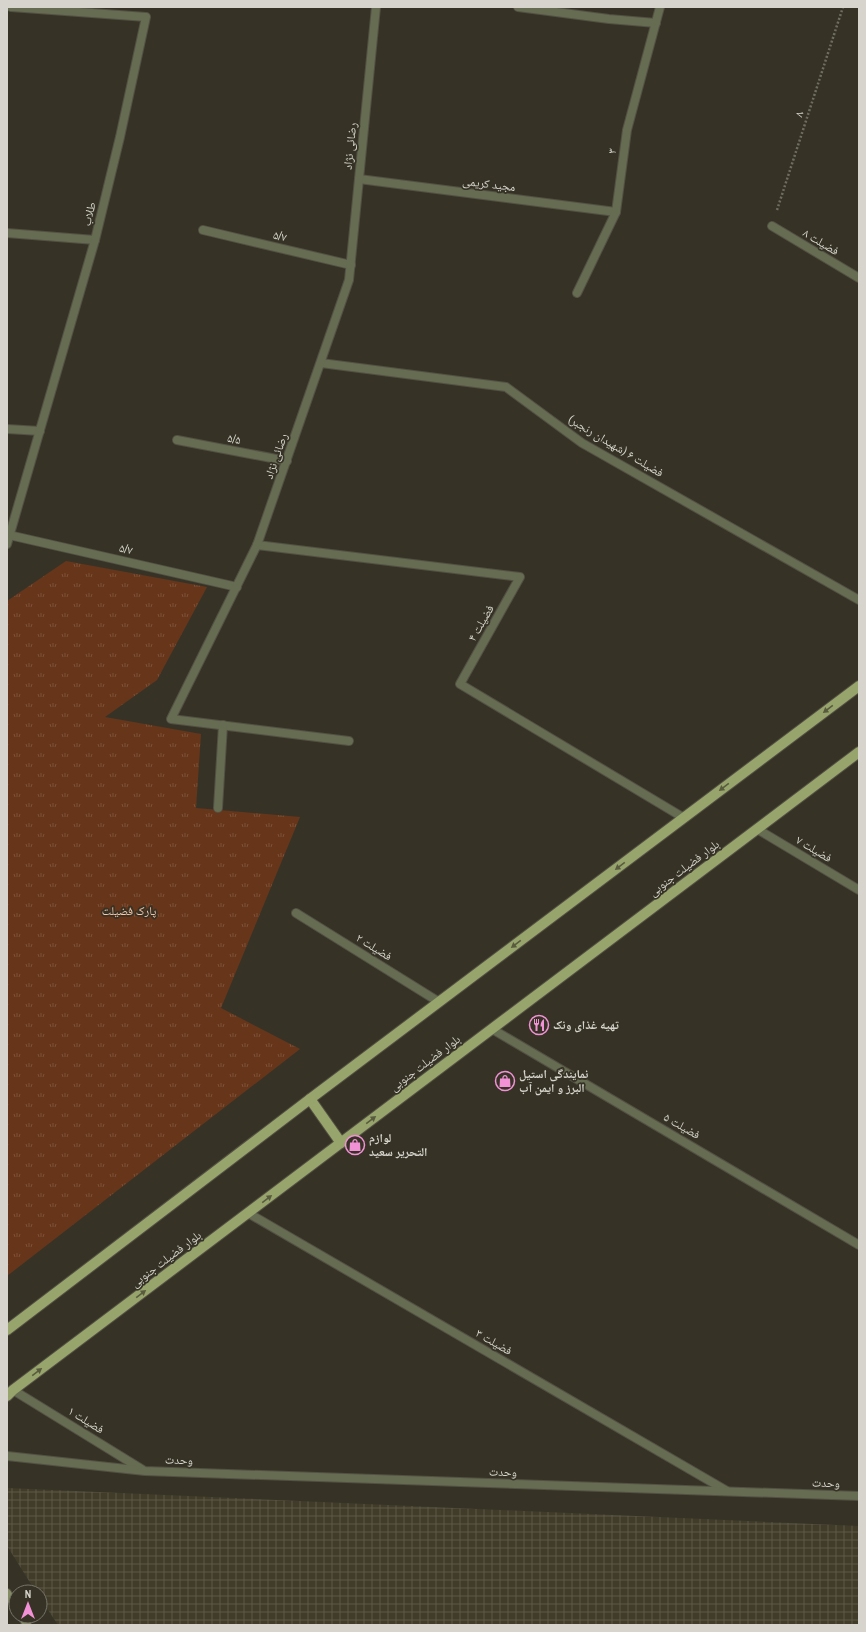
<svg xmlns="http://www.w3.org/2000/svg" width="866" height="1632" viewBox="0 0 866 1632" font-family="'Archivo Narrow','Noto Naskh Arabic',sans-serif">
	<defs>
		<pattern id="industrial-grid" width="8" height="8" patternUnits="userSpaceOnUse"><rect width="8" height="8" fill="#413c29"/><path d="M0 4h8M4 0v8" fill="none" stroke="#5c5747"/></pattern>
		<pattern id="grass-tufts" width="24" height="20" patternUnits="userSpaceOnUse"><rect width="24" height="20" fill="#673519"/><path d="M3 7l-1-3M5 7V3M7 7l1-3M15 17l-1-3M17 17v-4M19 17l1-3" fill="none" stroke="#7c5139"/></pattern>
	</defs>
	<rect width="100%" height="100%" fill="#363326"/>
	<polygon fill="url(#industrial-grid)" points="7,1488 859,1526 859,1625 58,1625 40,1598 40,1592 36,1592 7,1546"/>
	<polygon fill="url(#grass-tufts)" points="66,561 207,587 157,680 105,717 201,734 196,808 300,817 221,1008 300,1049 7,1276 7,601"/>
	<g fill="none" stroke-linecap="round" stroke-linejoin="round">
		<defs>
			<g id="street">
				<polyline points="518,7 609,19 656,23"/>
				<polyline points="359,179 616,212"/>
				<polyline points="772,226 859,278"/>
				<polyline points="203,230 351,265"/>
				<polyline points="7,233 95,240"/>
				<polyline points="577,293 616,212 627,130 660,7"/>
				<polyline points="321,363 506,387 582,443 859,600"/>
				<polyline points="7,429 40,431"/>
				<polyline points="177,440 287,461"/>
				<polyline points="9,535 237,587"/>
				<polyline points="7,544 95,240 120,137 146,17 11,7"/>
				<polyline points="257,545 520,577 460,684 684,818"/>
				<polyline points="349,741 171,719 257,545 349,280 376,7"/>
				<polyline points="218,808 223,725"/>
				<polyline points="757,829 859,890"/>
				<polyline points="296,913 439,1002"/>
				<polyline points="492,1029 859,1245"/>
				<polyline points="248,1213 727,1491"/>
				<polyline points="13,1390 143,1470"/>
				<polyline points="7,1456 145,1471 859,1496"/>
			</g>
			<g id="secondary">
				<polyline points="7,1593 16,1607"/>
				<polyline points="22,1616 27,1625"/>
			</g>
			<g id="primary">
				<polyline points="310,1099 341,1143"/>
				<polyline points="7,1330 310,1099 859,686"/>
				<polyline points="7,1396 13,1390 859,752"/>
			</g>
		</defs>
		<use href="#street" stroke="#535044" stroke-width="10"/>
		<use href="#secondary" stroke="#535044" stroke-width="10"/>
		<use href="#primary" stroke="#535044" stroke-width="12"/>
		<polyline stroke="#6f6d61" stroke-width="2.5" stroke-dasharray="2 2" stroke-linecap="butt" points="777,210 843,7"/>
		<use href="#street" stroke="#656c51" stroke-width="8"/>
		<use href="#secondary" stroke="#828b61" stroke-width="8"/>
		<use href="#primary" stroke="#97a46c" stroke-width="10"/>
	</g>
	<defs><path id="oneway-solid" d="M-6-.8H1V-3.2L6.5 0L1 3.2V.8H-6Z"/></defs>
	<g fill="#585b3e">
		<use href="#oneway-solid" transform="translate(828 709) rotate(143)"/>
		<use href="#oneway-solid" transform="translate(724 787) rotate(143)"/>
		<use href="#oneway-solid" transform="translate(620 866) rotate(143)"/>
		<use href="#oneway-solid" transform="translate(516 944) rotate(143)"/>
		<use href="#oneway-solid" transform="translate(371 1120) rotate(-37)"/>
		<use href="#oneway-solid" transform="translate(267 1199) rotate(-37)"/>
		<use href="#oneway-solid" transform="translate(141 1294) rotate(-37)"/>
		<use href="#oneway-solid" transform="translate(37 1372) rotate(-37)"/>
	</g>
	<defs>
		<symbol id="restaurant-ring" viewBox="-11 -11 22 22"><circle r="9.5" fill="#363326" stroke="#f391d6" stroke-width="1.5"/><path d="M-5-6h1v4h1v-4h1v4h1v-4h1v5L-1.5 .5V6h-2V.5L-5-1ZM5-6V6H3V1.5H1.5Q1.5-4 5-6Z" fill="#f391d6"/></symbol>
		<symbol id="shop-ring" viewBox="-11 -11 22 22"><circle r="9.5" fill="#363326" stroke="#f391d6" stroke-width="1.5"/><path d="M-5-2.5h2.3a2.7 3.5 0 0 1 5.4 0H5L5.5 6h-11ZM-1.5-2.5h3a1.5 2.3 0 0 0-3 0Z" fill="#f391d6"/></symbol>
	</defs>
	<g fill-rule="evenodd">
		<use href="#restaurant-ring" x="528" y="1014" width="22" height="22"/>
		<use href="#shop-ring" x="494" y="1070" width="22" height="22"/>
		<use href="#shop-ring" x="344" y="1134" width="22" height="22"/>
	</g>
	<g text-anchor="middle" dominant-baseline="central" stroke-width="3.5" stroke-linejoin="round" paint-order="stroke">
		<g font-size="12" fill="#d6d4cc" stroke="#363326">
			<text transform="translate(799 114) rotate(-72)">۸</text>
			<text transform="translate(350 146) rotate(-84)">رضائی نژاد</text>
			<text transform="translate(612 151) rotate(-83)">۳</text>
			<text transform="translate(489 184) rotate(7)">مجید کریمی</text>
			<text transform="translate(89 214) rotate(-76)">طلاب</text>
			<text transform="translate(280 236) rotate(13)">۵/۷</text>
			<text transform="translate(821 242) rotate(31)">فضیلت ۸</text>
			<text transform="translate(234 439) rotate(10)">۵/۵</text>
			<text transform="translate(616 446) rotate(31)">فضیلت ۶ (شهیدان رنجبر)</text>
			<text transform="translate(276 456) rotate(-71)">رضائی نژاد</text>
			<text transform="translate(126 549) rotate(13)">۵/۷</text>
			<text transform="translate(481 623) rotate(-60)">فضیلت ۴</text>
			<text transform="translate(814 849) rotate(31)">فضیلت ۷</text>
			<text transform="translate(684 868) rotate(-37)">بلوار فضیلت جنوبی</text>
			<text transform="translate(374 947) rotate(32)">فضیلت ۲</text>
			<text transform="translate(425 1063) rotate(-37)">بلوار فضیلت جنوبی</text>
			<text transform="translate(682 1126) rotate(30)">فضیلت ۵</text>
			<text transform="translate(166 1259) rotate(-37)">بلوار فضیلت جنوبی</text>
			<text transform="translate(494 1342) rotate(30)">فضیلت ۳</text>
			<text transform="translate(86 1420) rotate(32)">فضیلت ۱</text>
			<text transform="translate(179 1460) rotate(2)">وحدت</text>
			<text transform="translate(503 1472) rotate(2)">وحدت</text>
			<text transform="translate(826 1483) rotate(2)">وحدت</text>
		</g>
		<g font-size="12" fill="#fec8ac" stroke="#363326">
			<text x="129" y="911">پارک فضیلت</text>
		</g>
		<g font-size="12" font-weight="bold" fill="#d6d4cc" stroke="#363326" text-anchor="start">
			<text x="553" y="1025">تهیه غذای ونک</text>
			<text x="519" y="1074">نمایندگی استيل<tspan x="519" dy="14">البرز و ایمن آب</tspan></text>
			<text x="369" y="1138">لوازم<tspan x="369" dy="14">التحریر سعید</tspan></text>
		</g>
	</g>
	<rect width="866" height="1632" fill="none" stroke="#d6d4cc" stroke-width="16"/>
	<g transform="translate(28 1604)"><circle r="19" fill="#363326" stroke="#767368"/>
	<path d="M0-3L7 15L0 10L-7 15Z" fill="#f391d6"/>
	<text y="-6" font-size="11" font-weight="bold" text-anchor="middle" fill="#d6d4cc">N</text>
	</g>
</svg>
